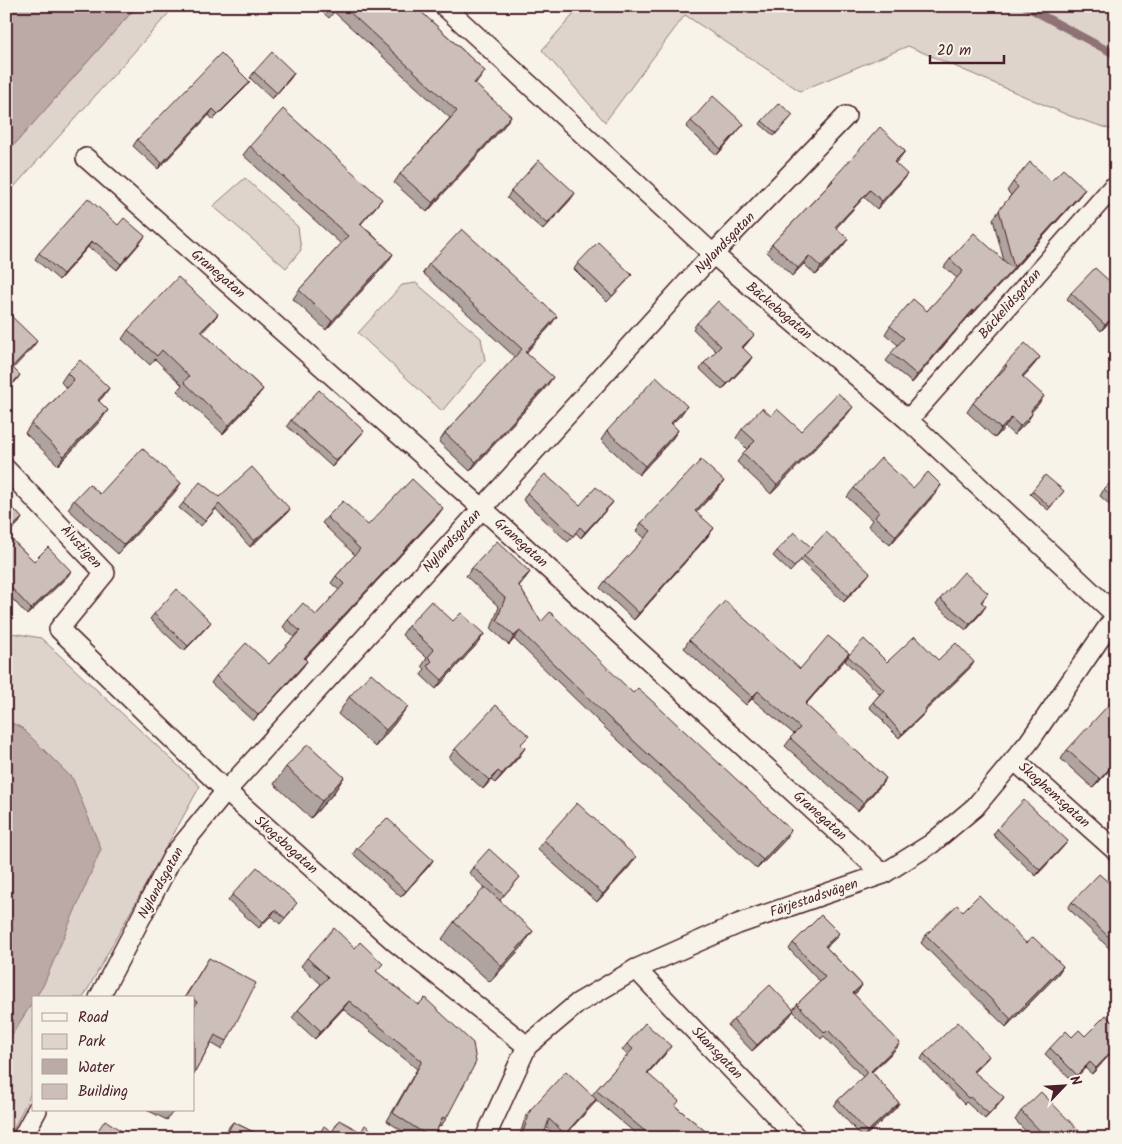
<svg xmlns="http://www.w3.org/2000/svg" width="1122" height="1144" viewBox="0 0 1122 1144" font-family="Kalam,sans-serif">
	<rect width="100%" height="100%" fill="#f7f3e8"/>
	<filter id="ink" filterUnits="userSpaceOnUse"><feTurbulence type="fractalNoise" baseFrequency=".02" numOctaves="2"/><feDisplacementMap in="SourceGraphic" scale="10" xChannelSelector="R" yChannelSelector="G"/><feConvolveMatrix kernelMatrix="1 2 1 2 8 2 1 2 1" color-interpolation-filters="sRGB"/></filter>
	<g filter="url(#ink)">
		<g fill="#ded4cc" stroke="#947a7c">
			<polygon points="137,6 175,6 6,196 6,154"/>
			<polygon points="581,6 1116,6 1116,131 1070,116 908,46 800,91 685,15 605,122 542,50"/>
			<polygon points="245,178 298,227 301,250 286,268 213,206"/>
			<polygon points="416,283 481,338 485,360 442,411 358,333 402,285"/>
			<polygon points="6,632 41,638 200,786 83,998 34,998 34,1087 9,1138 6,1138"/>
		</g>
		<g fill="#bcaaa7" stroke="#8e7275">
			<polygon points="6,6 137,6 6,154"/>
			<polygon points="6,720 22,728 73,779 101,849 43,986 35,998 34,998 34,1000 6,1044"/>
		</g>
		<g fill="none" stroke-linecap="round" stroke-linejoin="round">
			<polyline stroke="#8e7275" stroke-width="8" points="1025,6 1116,55"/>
			<defs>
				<g id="street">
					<polyline points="444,6 713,254 908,420 1116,615"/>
					<polyline points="86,158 482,508 883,874"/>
					<polyline points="908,420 1112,188"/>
					<polyline points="6,469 105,573 59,629 226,791 394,941 527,1046"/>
					<polyline points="1014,760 1116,851"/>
					<polyline points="636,969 797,1138"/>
					<polyline points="99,998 173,856 226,791 713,254 846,116"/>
					<polyline points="22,1138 37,1110"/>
					<polyline points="485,1138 527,1046 578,1003 636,969 738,924 883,874 931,844 975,807 1029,742 1116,615"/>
				</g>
			</defs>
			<use href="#street" stroke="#4a1f2b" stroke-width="22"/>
			<use href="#street" stroke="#f7f3e8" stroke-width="19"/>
		</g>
		<g fill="#afa49f" stroke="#4a1f2b">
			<polygon points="316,6 415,6 485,71 475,84 505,125 427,212 394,183 400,174 450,118 334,12 329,18"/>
			<polygon points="254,72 294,73 290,79 272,99 250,78"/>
			<polygon points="245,88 213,120 209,115 158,169 133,146 137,140"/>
			<polygon points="793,115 774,136 760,124 762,121"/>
			<polygon points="691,121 744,124 739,130 717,155 686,127"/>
			<polygon points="250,146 382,199 375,208 361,224 393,254 387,263 326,330 293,299 299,290 341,244 243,155"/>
			<polygon points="905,151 895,163 902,181 877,209 864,197 836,228 848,239 842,247 816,275 804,264 792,276 767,252 772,244 827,187 832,180"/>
			<polygon points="1051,181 1085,189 1078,198 1007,277 969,318 968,317 912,383 886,361 898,345 885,334 890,326 927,311 957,278 944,267 950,259 1004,261 993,219 1011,195 1007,191 1013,182"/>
			<polygon points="511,191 571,199 543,230 507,198"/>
			<polygon points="118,225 145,236 117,270 92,249 91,250 88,247 59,280 35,259 39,253"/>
			<polygon points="578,263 627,281 607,302 574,269"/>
			<polygon points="429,264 551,325 526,352 547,386 470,471 439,442 445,433 515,357 423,273"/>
			<polygon points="1071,293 1116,315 1101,331 1067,299"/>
			<polygon points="218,314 211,323 202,332 263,389 256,398 223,434 177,391 182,385 155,359 150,365 122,339 128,330"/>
			<polygon points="697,323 749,341 743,348 752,357 748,363 722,390 700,369 704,363 716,351 693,329"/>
			<polygon points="1040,357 1033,366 1023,377 1038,405 1031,412 1032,414 1026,423 1014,435 1005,427 995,438 967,412 973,403 999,374 998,374 1005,365"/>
			<polygon points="67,373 109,388 99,401 102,419 58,465 25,433 31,424 66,388 61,382"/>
			<polygon points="681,415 672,424 678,430 672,439 639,475 601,440 607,431"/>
			<polygon points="771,416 801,431 846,416 771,494 737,462 747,449 736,438 742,429"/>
			<polygon points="291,420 359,437 332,467 287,426"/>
			<polygon points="1116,477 1116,510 1100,496 1104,489"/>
			<polygon points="724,481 719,488 696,512 709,535 634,620 600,588 605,581 645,538 636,531 641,523"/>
			<polygon points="181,483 175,492 118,554 68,509 74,500 100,494"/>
			<polygon points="941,485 935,494 890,545 868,526 872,520 847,497 854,488 913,488"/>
			<polygon points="1032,491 1064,491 1048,510 1030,494"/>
			<polygon points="527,493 580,505 613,502 608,508 581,538 576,533 568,542 523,500"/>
			<polygon points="219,497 290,509 286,514 250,547 216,509 201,526 179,508 183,503"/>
			<polygon points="6,501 22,518 18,524 7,535 34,561 71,571 67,577 27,615 6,592"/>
			<polygon points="438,515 305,659 307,661 302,668 253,721 211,683 216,676 269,664 294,637 283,627 288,620 316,615 339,590 331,583 336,576 355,555 322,523 327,517 368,525"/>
			<polygon points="812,548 866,578 844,602 801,561 801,560 790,572 773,556 777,551"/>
			<polygon points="472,568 530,572 519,586 541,622 633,693 791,830 786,839 757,869 604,727 514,639 509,645 491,629 499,607 466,576"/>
			<polygon points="940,599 984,599 982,602 982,612 966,630 936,605"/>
			<polygon points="154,614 207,627 184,651 150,619"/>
			<polygon points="453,621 484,634 478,643 436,689 421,675 425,669 422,666 427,658 402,635 408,626"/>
			<polygon points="689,640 800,669 849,653 844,661 805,705 886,778 881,785 858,811 785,746 794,734 752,699 746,705 684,648"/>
			<polygon points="848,656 887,662 938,660 971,667 926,710 926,711 923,715 899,738 883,722 884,721 869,707 880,694 845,661"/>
			<polygon points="349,697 396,722 375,747 338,714"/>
			<polygon points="1116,701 1116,763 1093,788 1061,759 1067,750"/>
			<polygon points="522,745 519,757 495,783 491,780 483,789 449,758 455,749"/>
			<polygon points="286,767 344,777 333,794 311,818 274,784"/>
			<polygon points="997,829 1063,847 1036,876 993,835"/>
			<polygon points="544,840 630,866 597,902 537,849"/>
			<polygon points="357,848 433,860 429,866 401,897 353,854"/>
			<polygon points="473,867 520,877 515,883 500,900 522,947 490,982 442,939 454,922 485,888 469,873"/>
			<polygon points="1116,889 1116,944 1111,950 1068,908 1072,902"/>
			<polygon points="232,895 293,909 280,924 271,916 259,928 228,901"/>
			<polygon points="963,911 1026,943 1063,966 1058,974 1006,1027 921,943 926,935"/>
			<polygon points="835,939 826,947 862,985 858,991 854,994 896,1049 872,1072 899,1103 895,1109 863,1138 834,1106 838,1100 863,1077 824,1036 821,1039 793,1011 789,1017 752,1051 728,1026 733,1020 793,1010 797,1004 820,982 789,949 793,943"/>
			<polygon points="209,958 227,1041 221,1049 211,1043 194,1074 194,998 184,998"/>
			<polygon points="307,958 377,972 418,1005 446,1119 440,1127 439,1126 433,1138 413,1138 387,1121 417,1069 343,1009 315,1039 292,1018 298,1010 321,984 301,966"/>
			<polygon points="1116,1018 1116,1052 1114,1050 1092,1074 1085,1068 1073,1081 1045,1054 1050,1048 1072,1037 1085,1036 1112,1022"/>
			<polygon points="627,1044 667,1052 647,1074 675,1106 710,1135 722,1138 641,1138 596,1100 592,1106 562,1138 558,1138 546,1127 543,1138 519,1138 526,1115 531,1109 592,1095 596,1090 628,1055 622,1050"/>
			<polygon points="924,1054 989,1056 985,1061 974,1072 1000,1103 985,1119 966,1102 964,1104 921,1059"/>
			<polygon points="147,1110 174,1110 167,1120"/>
			<polygon points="1021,1111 1086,1138 1032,1138 1015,1120"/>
			<polygon points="233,1122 266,1138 224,1138 228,1128"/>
		</g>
		<g fill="#8f8682" stroke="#4a1f2b">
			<polygon points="485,71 479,80 468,92 474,83"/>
			<polygon points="294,73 290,79 272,99 277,93"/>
			<polygon points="250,82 245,88 213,120 218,114"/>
			<polygon points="213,109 209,115 158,169 162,163"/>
			<polygon points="511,116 505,125 427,212 433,203"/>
			<polygon points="744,124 739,130 717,155 721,149"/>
			<polygon points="905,151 900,158 889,170 894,162"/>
			<polygon points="907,174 902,181 877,209 882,201"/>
			<polygon points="1085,189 1078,198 1007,277 969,318 974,311 1012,270"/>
			<polygon points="870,190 864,197 830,235 835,227"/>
			<polygon points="575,193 571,199 543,230 547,224"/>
			<polygon points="145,236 141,242 117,270 121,264"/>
			<polygon points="848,239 842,247 816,275 821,267"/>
			<polygon points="92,241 88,247 59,280 63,274"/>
			<polygon points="393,254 387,263 326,330 332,321"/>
			<polygon points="809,256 804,264 792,276 798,268"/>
			<polygon points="973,310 968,317 912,383 917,375"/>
			<polygon points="1116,313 1116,315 1101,331 1105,325"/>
			<polygon points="218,314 211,323 195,340 201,331"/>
			<polygon points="557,316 551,325 519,361 525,352"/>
			<polygon points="754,335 749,341 738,353 742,347"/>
			<polygon points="37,341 33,347 8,374 12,367"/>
			<polygon points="752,357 748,363 722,390 727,384"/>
			<polygon points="1040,357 1033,366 1016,385 1022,376"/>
			<polygon points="20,375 16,381 6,391 6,390"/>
			<polygon points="553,377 547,386 470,471 476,462"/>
			<polygon points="109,388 103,397 91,409 98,400"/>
			<polygon points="263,389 256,398 223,434 229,425"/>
			<polygon points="1044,396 1038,405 1025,419 1031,410"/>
			<polygon points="687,406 681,415 664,432 671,423"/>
			<polygon points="853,407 846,416 771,494 777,485"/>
			<polygon points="108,410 102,419 58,465 64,456"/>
			<polygon points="1032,414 1026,423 1014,435 1020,426"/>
			<polygon points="1011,418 1005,427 995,438 1001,429"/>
			<polygon points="678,430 672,439 639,475 645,466"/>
			<polygon points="364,431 359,437 332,467 336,461"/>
			<polygon points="724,481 719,488 690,519 695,511"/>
			<polygon points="181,483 175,492 118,554 124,545"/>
			<polygon points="941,485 935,494 890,545 896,536"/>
			<polygon points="613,502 608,508 581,538 585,532"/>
			<polygon points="443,508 438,515 299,665 304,658"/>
			<polygon points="290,509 286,514 250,547 254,541"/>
			<polygon points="22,518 18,524 6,535 6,533"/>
			<polygon points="714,528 709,535 634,620 639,613"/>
			<polygon points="71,571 67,577 27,615 31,609"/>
			<polygon points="530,572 524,580 512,593 518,584"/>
			<polygon points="870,573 866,578 844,602 848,596"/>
			<polygon points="986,606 982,612 966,630 970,624"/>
			<polygon points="211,622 207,627 184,651 188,646"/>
			<polygon points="520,631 514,639 509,645 514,636"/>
			<polygon points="484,634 478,643 436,689 442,680"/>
			<polygon points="849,653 844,661 799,712 805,704"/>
			<polygon points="307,661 302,668 253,721 258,715"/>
			<polygon points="974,662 971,667 922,714 925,709"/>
			<polygon points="758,691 752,699 746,705 752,697"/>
			<polygon points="408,706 396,722 375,747 386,730"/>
			<polygon points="926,711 923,715 899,738 902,734"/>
			<polygon points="525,748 519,757 495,783 502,774"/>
			<polygon points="1116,761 1116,763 1093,788 1100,779"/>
			<polygon points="498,771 491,780 483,789 489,780"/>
			<polygon points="344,777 333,794 311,818 322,801"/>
			<polygon points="886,778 881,785 858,811 863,803"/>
			<polygon points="791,830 786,839 757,869 763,860"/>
			<polygon points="1068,841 1063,847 1036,876 1040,870"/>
			<polygon points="636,857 630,866 597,902 603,894"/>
			<polygon points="433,860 429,866 401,897 406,891"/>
			<polygon points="275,910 271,916 259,928 263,922"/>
			<polygon points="533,931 522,947 490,982 502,966"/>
			<polygon points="839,933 835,939 821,952 825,946"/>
			<polygon points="1063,966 1058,974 1006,1027 1011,1019"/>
			<polygon points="862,985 858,991 849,999 853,993"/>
			<polygon points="349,1001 343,1009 315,1039 321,1031"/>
			<polygon points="794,1010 789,1017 752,1051 757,1045"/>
			<polygon points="900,1043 896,1049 866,1077 871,1071"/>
			<polygon points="671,1046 667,1052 642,1080 647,1073"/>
			<polygon points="1116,1047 1114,1050 1092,1074 1096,1068"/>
			<polygon points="989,1056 985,1061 969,1077 973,1071"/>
			<polygon points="1090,1062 1085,1068 1073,1081 1077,1075"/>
			<polygon points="1004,1097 1000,1103 985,1119 989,1114"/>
			<polygon points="596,1099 592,1106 562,1138 565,1134"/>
			<polygon points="899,1103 895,1109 863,1138 867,1132"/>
		</g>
		<g fill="#ccbfb9" stroke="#4a1f2b">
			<polygon points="331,6 338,6 335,10"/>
			<polygon points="343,6 415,6 485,71 474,83 511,116 433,203 400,174 457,111"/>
			<polygon points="272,52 294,73 277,93 254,72"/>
			<polygon points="221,53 250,82 218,114 213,109 162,163 137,140"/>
			<polygon points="713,96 744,124 721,149 691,121"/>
			<polygon points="779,103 793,115 776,133 762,121"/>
			<polygon points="283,109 382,199 360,224 393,254 332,321 299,290 348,236 250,146"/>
			<polygon points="880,127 905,151 894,162 907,174 882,201 870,190 835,227 848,239 821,267 809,256 798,268 772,244 833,181 832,180"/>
			<polygon points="539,160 575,193 547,224 511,191"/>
			<polygon points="1030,162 1051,181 1063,169 1085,189 1014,267 999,210 1018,187 1013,182"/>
			<polygon points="88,198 118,225 124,218 145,236 121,264 96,243 95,244 92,241 63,274 39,253"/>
			<polygon points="462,229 557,316 525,352 553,377 476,462 445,433 522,349 429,264"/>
			<polygon points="974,233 1013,269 974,311 973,310 917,375 891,353 904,338 890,326 913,299 927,311 963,271 950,259"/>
			<polygon points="598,242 632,275 612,296 578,263"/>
			<polygon points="1095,268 1116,287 1116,313 1105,325 1071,293"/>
			<polygon points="178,277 218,314 201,331 263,389 229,425 184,382 189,376 162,350 157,356 128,330"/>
			<polygon points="718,301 754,335 742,347 752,357 727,384 704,363 721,346 697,323"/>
			<polygon points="7,312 37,341 12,367 20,375 6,390 6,313"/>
			<polygon points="1025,343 1040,357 1022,376 1044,396 1031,410 1032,414 1020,426 1011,418 1001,429 973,403 1007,366 1005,365"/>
			<polygon points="80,360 109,388 98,400 108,410 64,456 31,424 74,380 67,373"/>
			<polygon points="656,377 687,406 671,423 678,430 645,466 607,431"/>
			<polygon points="319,390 364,431 336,461 291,420"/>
			<polygon points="838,393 853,407 777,485 743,453 755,441 742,429 762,408 771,416 777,409 801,431"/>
			<polygon points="142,448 181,483 124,545 74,500 89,484 100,494"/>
			<polygon points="881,458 913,488 928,472 941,485 896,536 875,517 879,512 854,488"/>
			<polygon points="701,460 724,481 695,511 714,528 639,613 605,581 651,531 641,523"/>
			<polygon points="252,467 290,509 254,541 219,504 205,521 183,503 200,482 219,497"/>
			<polygon points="545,474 580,505 596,487 613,502 585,532 580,527 573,536 527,493"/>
			<polygon points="1045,475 1064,491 1050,507 1032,491"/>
			<polygon points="1116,477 1116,500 1104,489"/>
			<polygon points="412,479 443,508 304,658 307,661 258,715 216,676 246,643 269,664 300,631 288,620 303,603 316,615 344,584 336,576 360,549 327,517 343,501 368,525"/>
			<polygon points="6,501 22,518 6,533"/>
			<polygon points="794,532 812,548 794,567 777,551"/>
			<polygon points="826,532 870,573 848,596 804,556"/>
			<polygon points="6,534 34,561 48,547 71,571 31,609 6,582"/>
			<polygon points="497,541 530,572 518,584 541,622 550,612 633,693 638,688 791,830 763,860 610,719 520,631 514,636 497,620 505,598 472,568"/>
			<polygon points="964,572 988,593 981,602 986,606 970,624 940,599"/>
			<polygon points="177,589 211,622 188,646 154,614"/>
			<polygon points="431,601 453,621 461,613 484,634 442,680 427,666 432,661 428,657 434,650 408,626"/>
			<polygon points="725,601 800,669 828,636 849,653 805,704 886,778 863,803 790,738 800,728 758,691 752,697 689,640"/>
			<polygon points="915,636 938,660 956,643 974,662 925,709 926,711 902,734 887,717 888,716 873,702 884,690 848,656 864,639 887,662"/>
			<polygon points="371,673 408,706 386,730 349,697"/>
			<polygon points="1114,699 1116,701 1116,761 1100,779 1067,750"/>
			<polygon points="496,705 529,736 521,744 525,748 502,774 498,771 489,780 455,749"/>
			<polygon points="308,744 344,777 322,801 286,767"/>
			<polygon points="1024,800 1068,841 1040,870 997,829"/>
			<polygon points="577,803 636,857 603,894 544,840"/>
			<polygon points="387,818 433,860 406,891 357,848"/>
			<polygon points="489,849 520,877 504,895 473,867"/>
			<polygon points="257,867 297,903 285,918 275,910 263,922 232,895"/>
			<polygon points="1099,874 1116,889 1116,943 1115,943 1072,902"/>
			<polygon points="485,887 533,931 502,966 454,922"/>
			<polygon points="979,895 1026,943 1033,937 1063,966 1011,1019 926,935 957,905 963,911"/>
			<polygon points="821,915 839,933 825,946 862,985 853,993 900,1043 871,1071 899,1103 867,1132 838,1100 868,1072 828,1030 825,1033 797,1004 825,977 793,943"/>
			<polygon points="334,928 355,948 360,942 383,964 376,971 418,1005 425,998 473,1043 476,1062 446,1119 443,1117 433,1138 431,1138 393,1113 422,1061 349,1001 321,1031 298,1010 328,977 307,958"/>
			<polygon points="209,958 256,983 227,1041 215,1035 194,1074 194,1008 197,1002 194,1000 194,998 188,998 186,996"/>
			<polygon points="770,985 794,1010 757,1045 733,1020"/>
			<polygon points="1106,1015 1112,1022 1116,1018 1116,1047 1096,1068 1090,1062 1077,1075 1050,1048 1066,1031 1072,1037 1079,1030 1085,1036"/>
			<polygon points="958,1022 989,1056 973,1071 1004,1097 989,1114 970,1097 968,1098 924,1054"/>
			<polygon points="645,1023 671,1046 647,1073 679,1101 675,1106 710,1135 714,1130 722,1138 653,1138 596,1090 633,1049 627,1044"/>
			<polygon points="566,1071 596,1099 565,1134 549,1119 543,1138 521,1138 531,1109"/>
			<polygon points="1041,1092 1086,1138 1047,1138 1021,1111"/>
			<polygon points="168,1110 174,1110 173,1113"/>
			<polygon points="105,1120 132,1138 93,1138"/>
			<polygon points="339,1120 361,1132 365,1125 380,1137 379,1138 317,1138 324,1126 332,1132"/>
			<polygon points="233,1122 266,1138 225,1138"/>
		</g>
	</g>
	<g text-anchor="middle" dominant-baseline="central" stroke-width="4" stroke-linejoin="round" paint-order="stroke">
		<g font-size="14" fill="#4a1f2b" stroke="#f7f3e8">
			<text transform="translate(725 243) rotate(-46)">Nylandsgatan</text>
			<text transform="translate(218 274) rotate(41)">Granegatan</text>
			<text transform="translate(1010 304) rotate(-49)">Bäckelidsgatan</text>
			<text transform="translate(779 311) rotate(40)">Bäckebogatan</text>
			<text transform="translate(452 541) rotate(-48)">Nylandsgatan</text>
			<text transform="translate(521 543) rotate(42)">Granegatan</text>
			<text transform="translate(81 547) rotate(47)">Älvstigen</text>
			<text transform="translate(1054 795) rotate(42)">Skoghemsgatan</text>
			<text transform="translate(820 816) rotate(42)">Granegatan</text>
			<text transform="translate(286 845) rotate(42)">Skogsbogatan</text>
			<text transform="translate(161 883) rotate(-61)">Nylandsgatan</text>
			<text transform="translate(814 898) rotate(-19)">Färjestadsvägen</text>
			<text transform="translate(717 1053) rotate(46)">Skansgatan</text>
		</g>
	</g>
	<rect width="1122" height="1144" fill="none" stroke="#f7f3e8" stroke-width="25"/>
	<rect x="12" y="12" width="1097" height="1119" fill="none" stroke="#4a1f2b" stroke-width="2" filter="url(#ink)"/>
	<rect x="32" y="996" width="162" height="115" fill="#f7f3e8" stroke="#b29e9c"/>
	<rect x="42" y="1013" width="25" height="8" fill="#f7f3e8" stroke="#b29e9c"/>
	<text x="78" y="1022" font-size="15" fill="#4a1f2b">Road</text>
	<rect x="42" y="1034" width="25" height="15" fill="#ded4cc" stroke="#b29e9c"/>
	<text x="78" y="1046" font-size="15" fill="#4a1f2b">Park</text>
	<rect x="42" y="1059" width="25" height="15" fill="#bcaaa7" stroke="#b29e9c"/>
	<text x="78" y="1072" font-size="15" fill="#4a1f2b">Water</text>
	<rect x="42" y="1084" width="25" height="15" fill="#ccbfb9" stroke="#b29e9c"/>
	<text x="78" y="1096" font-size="15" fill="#4a1f2b">Building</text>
	<g transform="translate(1064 1086) rotate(65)" stroke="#f7f3e8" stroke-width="4" paint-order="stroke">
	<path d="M0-4L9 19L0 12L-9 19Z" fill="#4a1f2b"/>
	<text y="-8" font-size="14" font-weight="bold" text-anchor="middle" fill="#4a1f2b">N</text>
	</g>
	<path d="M930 55v8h74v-8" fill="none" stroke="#4a1f2b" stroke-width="2.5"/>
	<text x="937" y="55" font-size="15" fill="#4a1f2b" stroke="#f7f3e8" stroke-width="4" paint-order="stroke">20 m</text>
</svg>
